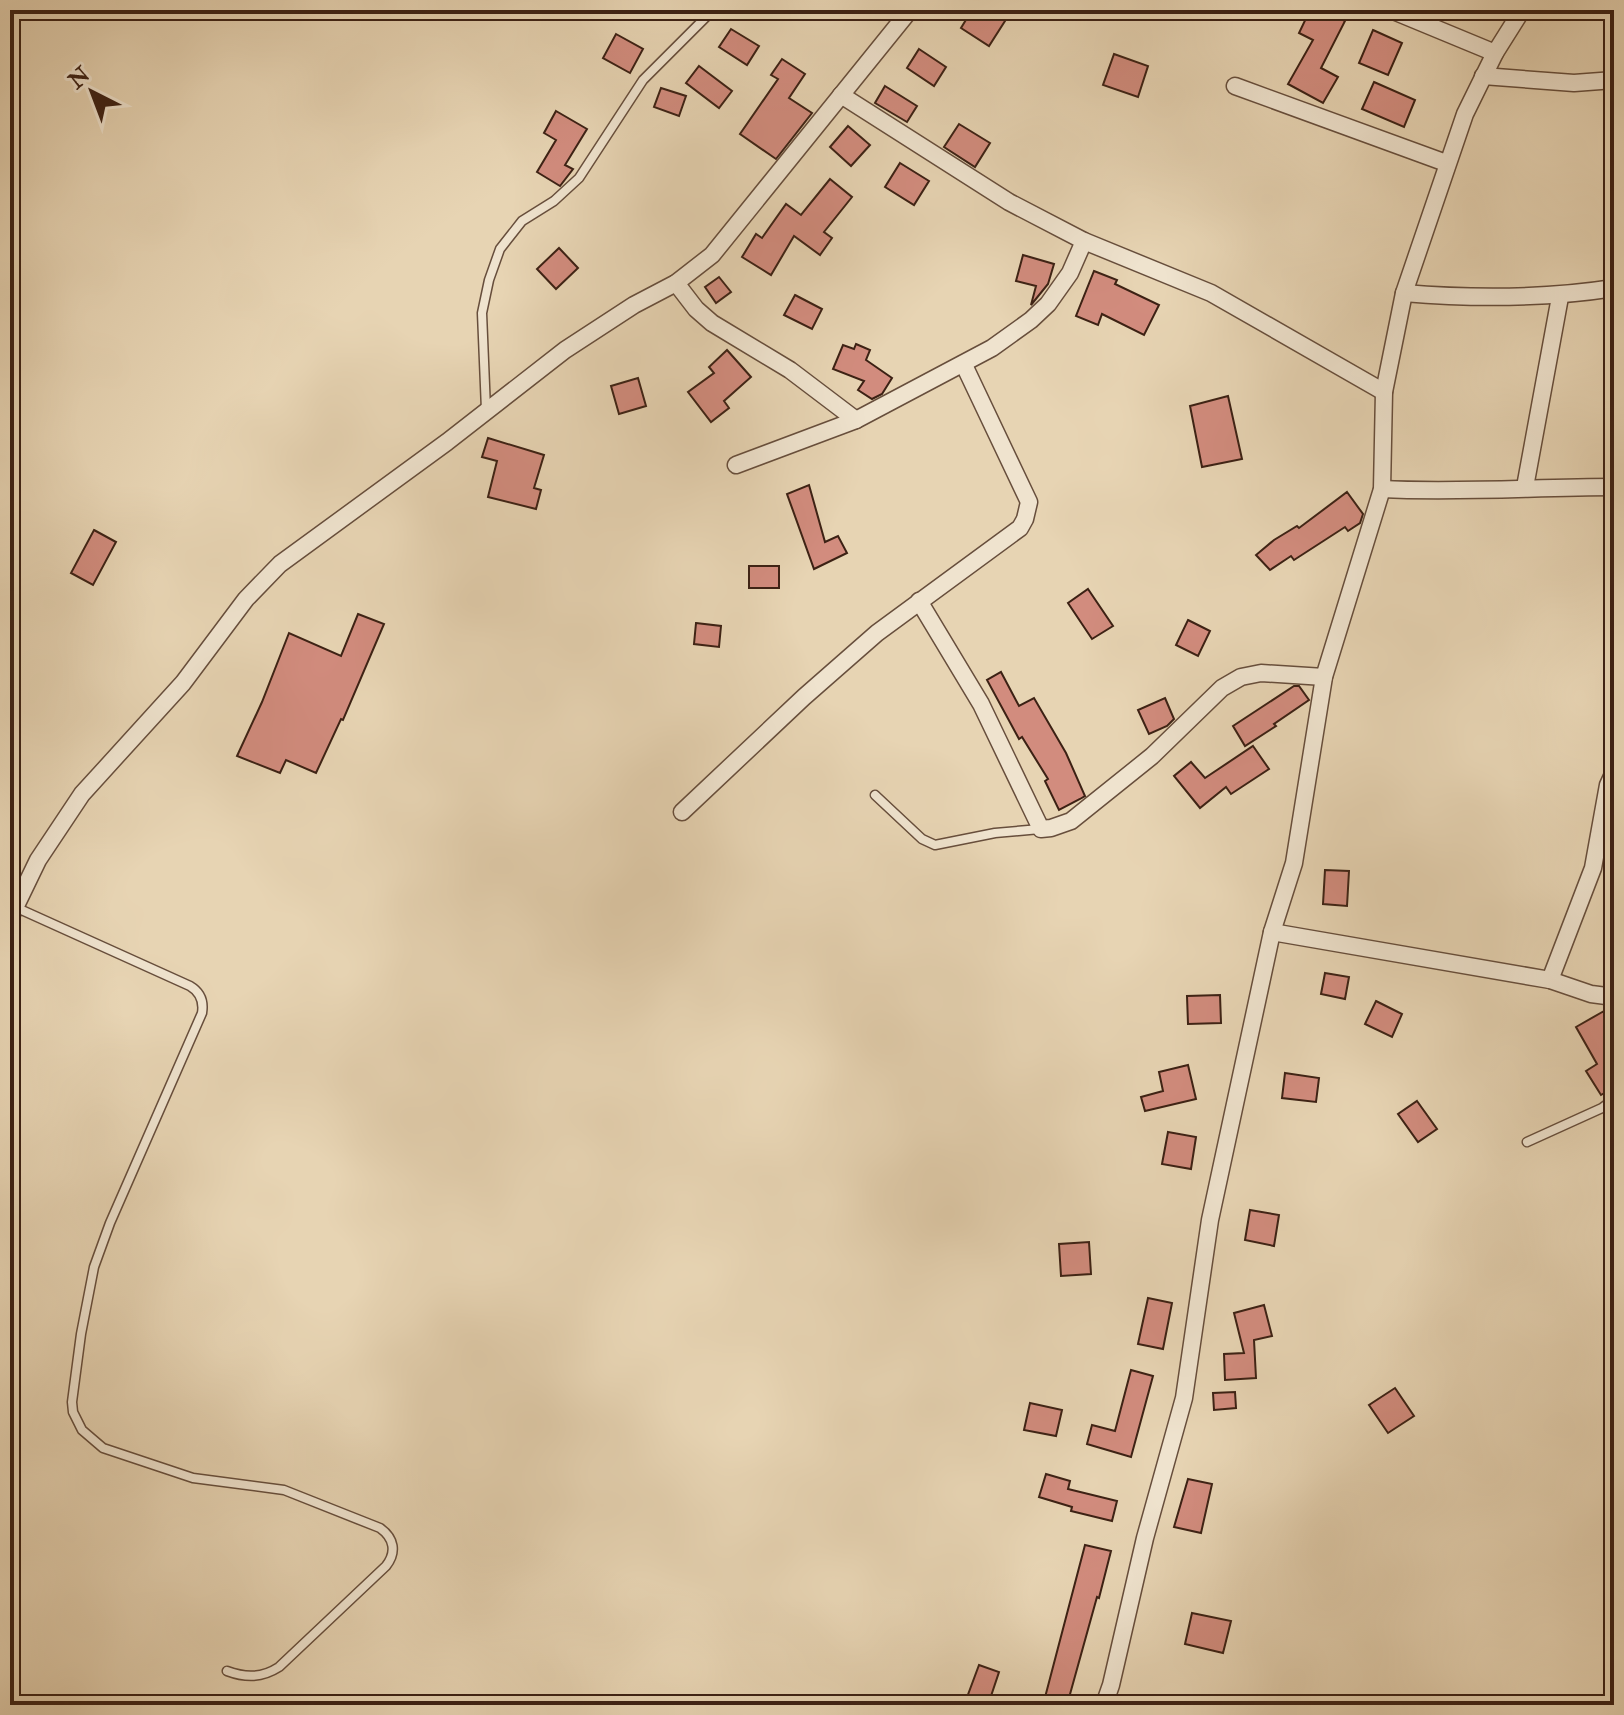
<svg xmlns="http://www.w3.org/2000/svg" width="1624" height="1715" viewBox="0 0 1624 1715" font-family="'IM FELL Double Pica',serif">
	<rect width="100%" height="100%" fill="#e7d4b3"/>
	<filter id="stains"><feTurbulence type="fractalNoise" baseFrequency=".0025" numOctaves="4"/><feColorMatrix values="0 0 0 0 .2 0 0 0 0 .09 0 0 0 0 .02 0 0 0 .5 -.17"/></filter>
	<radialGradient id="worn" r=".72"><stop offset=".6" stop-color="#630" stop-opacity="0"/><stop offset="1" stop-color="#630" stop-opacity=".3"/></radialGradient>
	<g fill="#d28c7e" stroke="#3c2114" stroke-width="2">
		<polygon points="972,10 1012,10 989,46 961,28"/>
		<polygon points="1310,10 1324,10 1345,21 1321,68 1338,77 1323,103 1288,84 1313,40 1299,33"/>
		<polygon points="731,29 759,46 747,65 719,47"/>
		<polygon points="1373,30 1402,43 1388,75 1359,63"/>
		<polygon points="616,34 643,49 630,73 603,58"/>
		<polygon points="919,49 946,67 934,86 907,68"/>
		<polygon points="1114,54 1148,66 1138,97 1103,85"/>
		<polygon points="782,59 805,74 789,98 812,113 776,159 740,134 778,79 771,75"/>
		<polygon points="699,66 732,91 719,108 686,83"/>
		<polygon points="1374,82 1415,100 1404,127 1362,109"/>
		<polygon points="885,86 917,106 907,122 875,103"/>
		<polygon points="661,88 686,96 679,116 654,107"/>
		<polygon points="556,111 587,129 565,165 573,169 560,186 537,172 556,140 544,133"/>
		<polygon points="959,124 990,143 975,167 944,147"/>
		<polygon points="848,126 870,145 851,166 830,147"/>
		<polygon points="900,163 929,181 914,205 885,187"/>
		<polygon points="830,179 852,197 824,232 832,238 820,255 794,236 771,275 742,257 756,234 762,238 786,204 801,215"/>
		<polygon points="559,248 578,268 556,289 537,269"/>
		<polygon points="1023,255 1054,264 1048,284 1031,305 1036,286 1016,281"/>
		<polygon points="1094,271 1117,280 1115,284 1159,305 1144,335 1102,314 1098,325 1076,316"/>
		<polygon points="719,277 731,292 716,303 705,287"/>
		<polygon points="795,295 822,309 812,329 784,315"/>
		<polygon points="856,344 870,350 866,360 892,378 882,394 872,399 858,390 864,381 833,369 843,345 854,349"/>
		<polygon points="727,350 751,377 724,401 729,408 711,422 688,392 714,373 709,367"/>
		<polygon points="638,378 646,406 619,414 611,386"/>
		<polygon points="1228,396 1242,459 1202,467 1190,406"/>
		<polygon points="488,438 544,455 534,488 541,490 536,509 488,497 497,461 482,457"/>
		<polygon points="809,485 825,542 838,536 847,553 814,569 787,494"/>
		<polygon points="1347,492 1363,514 1360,523 1348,531 1345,527 1294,560 1291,556 1270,570 1256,555 1274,540 1297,526 1299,528"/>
		<polygon points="94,530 116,542 93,585 71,573"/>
		<rect x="749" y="566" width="30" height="22"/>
		<polygon points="1088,589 1113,626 1092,639 1068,603"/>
		<polygon points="358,614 384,624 343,720 341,719 316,773 286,760 280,773 237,756 262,702 289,633 341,656"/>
		<polygon points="1188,620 1210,631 1198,656 1176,645"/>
		<polygon points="696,623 721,626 719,647 694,644"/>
		<polygon points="1001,672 1019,706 1034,698 1066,753 1085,796 1080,799 1059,810 1045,781 1048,779 1022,737 1019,739 987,680"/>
		<polygon points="1294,686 1299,686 1309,700 1274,724 1276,726 1245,746 1233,726"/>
		<polygon points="1165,698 1174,719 1167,726 1149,734 1138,710"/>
		<polygon points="1253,746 1269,769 1231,794 1226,787 1200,808 1174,776 1191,762 1205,778"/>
		<polygon points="1325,870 1349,871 1347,906 1323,904"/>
		<polygon points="1325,973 1349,977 1345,999 1321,994"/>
		<polygon points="1220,995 1221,1023 1188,1024 1187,996"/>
		<polygon points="1376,1001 1402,1014 1392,1037 1365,1024"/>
		<polygon points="1604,1011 1614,1029 1614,1044 1605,1049 1614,1063 1614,1087 1601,1095 1586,1071 1597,1064 1576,1027"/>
		<polygon points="1188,1065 1196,1099 1145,1111 1141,1097 1163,1091 1159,1072"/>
		<polygon points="1285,1073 1319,1078 1316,1102 1282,1098"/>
		<polygon points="1417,1101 1437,1129 1418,1142 1398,1114"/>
		<polygon points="1168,1132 1196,1137 1191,1169 1162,1164"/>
		<polygon points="1250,1210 1279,1215 1274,1246 1245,1240"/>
		<polygon points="1089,1242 1091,1274 1061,1276 1059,1244"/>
		<polygon points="1148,1298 1172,1303 1163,1349 1138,1344"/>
		<polygon points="1264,1305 1272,1336 1254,1340 1256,1378 1225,1380 1224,1354 1244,1353 1234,1313"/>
		<polygon points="1131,1370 1153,1376 1131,1457 1087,1444 1092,1425 1115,1431"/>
		<polygon points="1395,1388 1414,1416 1388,1433 1369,1405"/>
		<polygon points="1235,1392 1236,1408 1214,1410 1213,1393"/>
		<polygon points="1030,1403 1062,1410 1056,1436 1024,1430"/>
		<polygon points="1046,1474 1070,1481 1068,1489 1117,1501 1112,1521 1071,1511 1072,1507 1039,1497"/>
		<polygon points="1188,1479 1212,1484 1201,1533 1174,1527"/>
		<polygon points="1085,1545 1111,1551 1099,1598 1097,1597 1067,1705 1043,1705"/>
		<polygon points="1192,1613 1231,1621 1223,1653 1185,1644"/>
		<polygon points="979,1665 999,1672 988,1705 966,1700"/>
	</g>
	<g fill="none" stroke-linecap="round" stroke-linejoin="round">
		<defs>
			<g id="service">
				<polyline points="486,410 482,313 489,280 500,249 522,221 554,201 579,178 643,80 713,10"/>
				<polyline points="875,795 922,839 935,845 995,833 1040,829"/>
				<path d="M15,907L190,986C200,992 204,1001 202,1013L110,1223L94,1267L81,1334L72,1402L73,1412L82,1430L103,1448L193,1478L284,1490L380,1528C394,1538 397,1552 386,1566L279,1667C262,1678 246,1678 227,1671"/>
				<polyline points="1527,1142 1602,1108 1614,1099"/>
			</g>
			<g id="minor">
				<polyline points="1391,10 1495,53"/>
				<polyline points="1483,76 1574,83 1614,80"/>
				<polyline points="1235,86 1446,163"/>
				<polyline points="841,95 1009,202 1084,241 1211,293 1384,392"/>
				<polyline points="676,283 696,309 712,323 790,370 856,420"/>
				<path d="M1404,293C1475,299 1543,299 1614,288"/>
				<polyline points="736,465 856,420 992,348 1031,320 1048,304 1070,273 1084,241"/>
				<polyline points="1525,487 1560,297"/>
				<path d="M1382,489C1459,493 1537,487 1614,487"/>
				<polyline points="919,601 981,704 1041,829 1051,828 1071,821 1152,756 1222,688 1241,677 1261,673 1324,677"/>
				<polyline points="682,812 804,697 877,633 1020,528 1025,519 1029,502 964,365"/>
				<polyline points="10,918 38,860 82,794 183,683 246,599 280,564 447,442 565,350 634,305 676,283 712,255 910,10"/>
				<polyline points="1272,932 1550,980 1591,994 1614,997"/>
				<polyline points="1550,980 1593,868 1608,785 1614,772"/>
				<polyline points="1104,1705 1111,1685 1145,1538 1184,1398 1210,1220 1272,932 1294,863 1324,677 1382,489 1384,392 1404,293 1465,114 1495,53 1522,10"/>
			</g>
		</defs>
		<use href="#service" stroke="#674e3c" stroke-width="11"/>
		<use href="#minor" stroke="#674e3c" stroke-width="19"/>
		<use href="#service" stroke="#efe3ce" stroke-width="8"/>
		<use href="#minor" stroke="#efe3ce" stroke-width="16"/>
	</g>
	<rect width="1624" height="1715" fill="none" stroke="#e7d4b3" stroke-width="40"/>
	<rect x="12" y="12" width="1600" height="1691" fill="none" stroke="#3c2114" stroke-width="4"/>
	<rect x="20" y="20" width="1584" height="1675" fill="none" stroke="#3c2114" stroke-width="2"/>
	<g transform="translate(92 92) rotate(318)" stroke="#efe3ce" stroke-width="6" paint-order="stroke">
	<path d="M0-6L14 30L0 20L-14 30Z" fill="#3c2114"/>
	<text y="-12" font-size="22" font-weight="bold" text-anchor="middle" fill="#3c2114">N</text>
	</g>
	<rect width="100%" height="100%" filter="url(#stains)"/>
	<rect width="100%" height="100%" fill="url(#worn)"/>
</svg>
